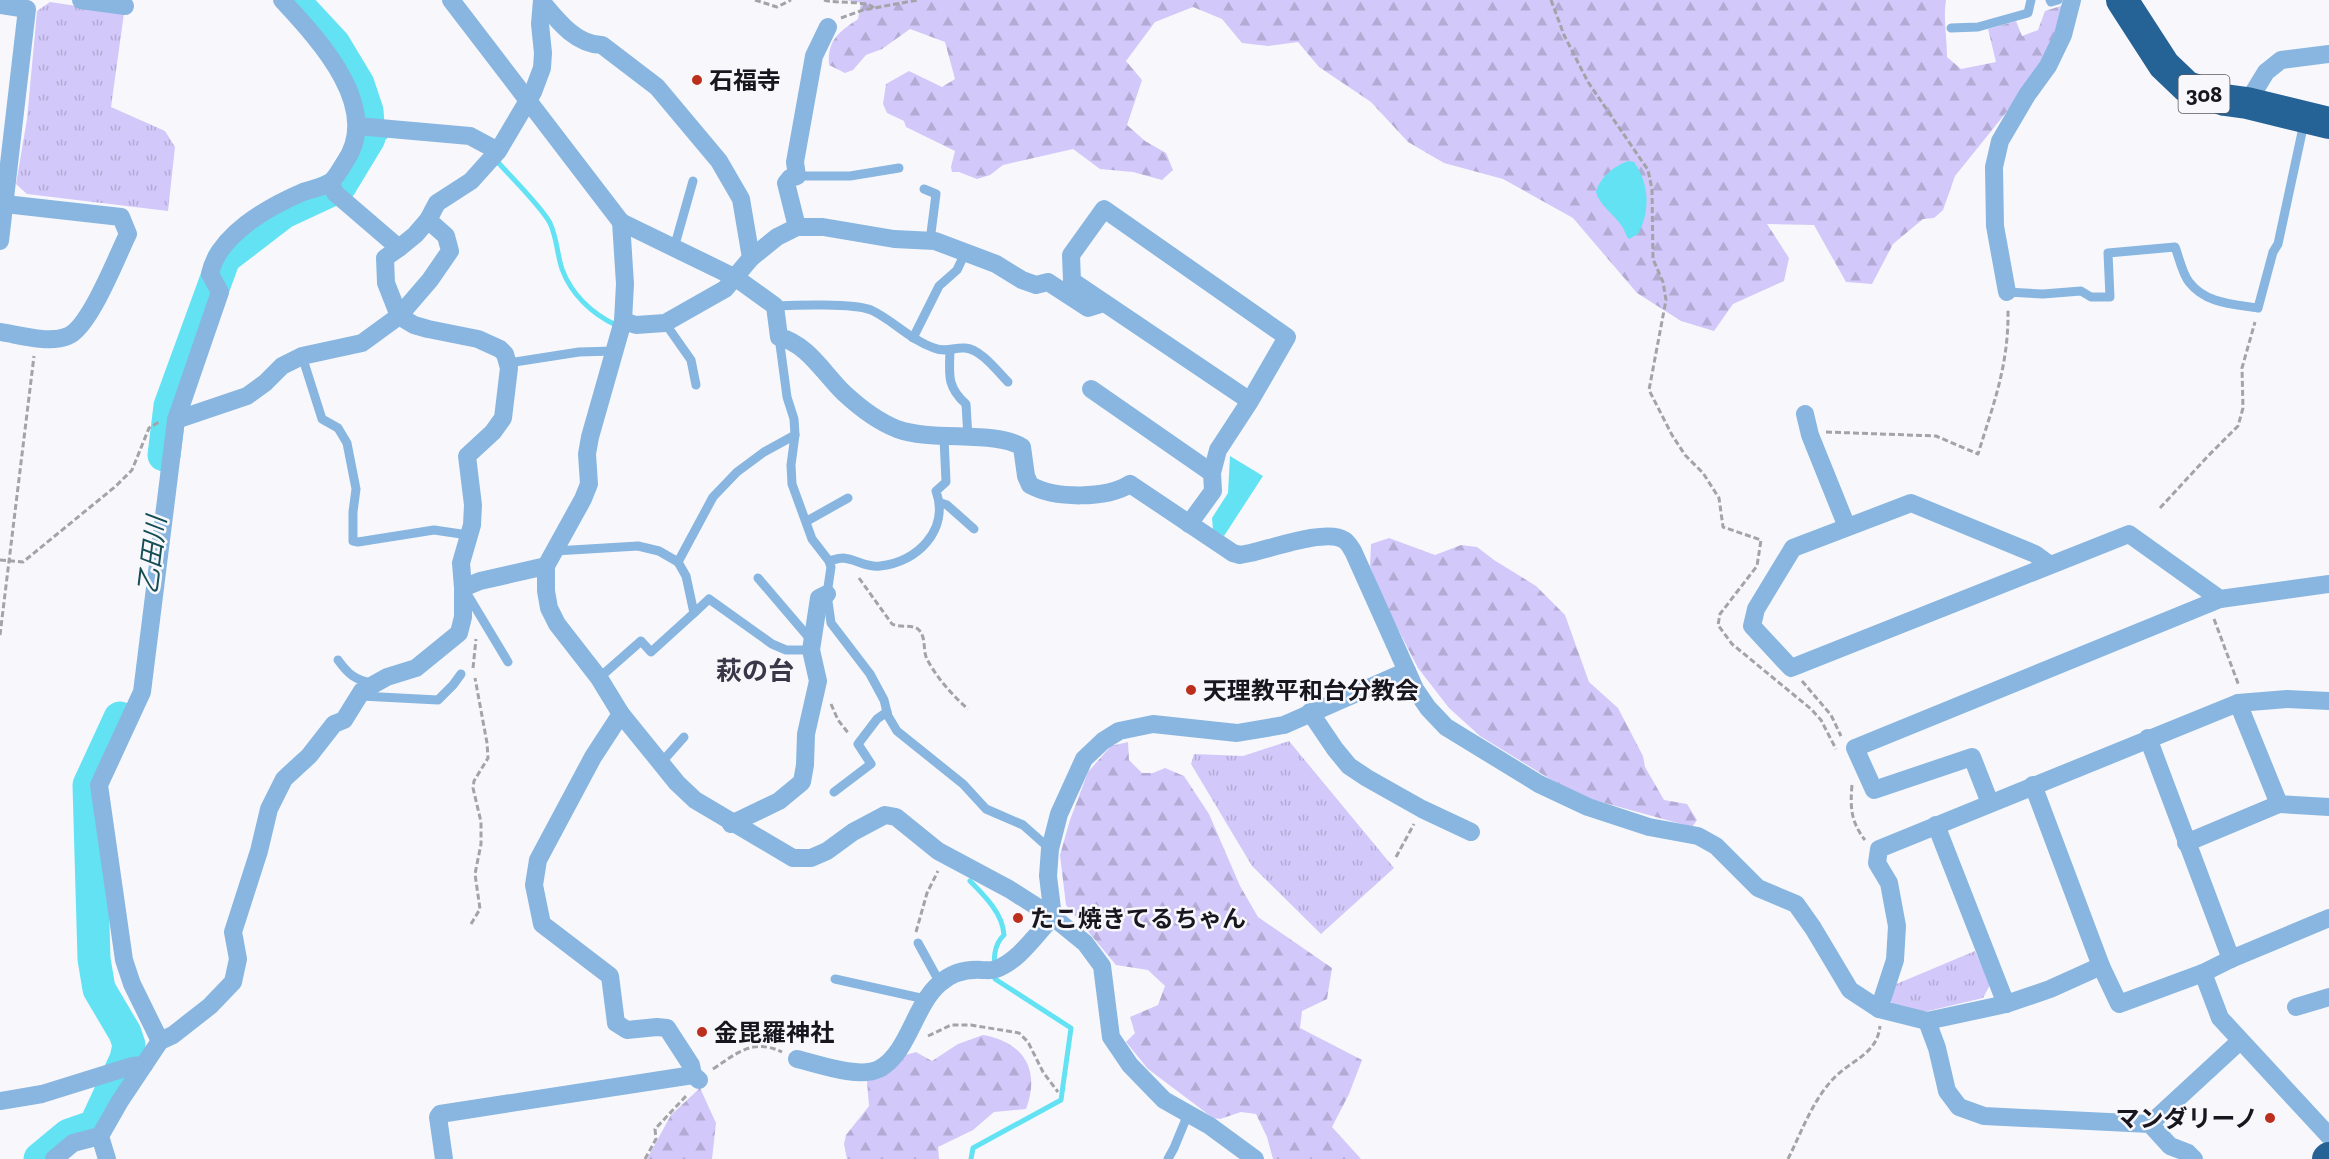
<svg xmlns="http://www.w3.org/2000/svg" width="2329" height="1159" viewBox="0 0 2329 1159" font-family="'Zilla Slab','Noto Sans JP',serif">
	<defs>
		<pattern id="forest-firs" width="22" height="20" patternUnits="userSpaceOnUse" patternTransform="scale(1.5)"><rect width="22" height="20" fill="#d2c8f9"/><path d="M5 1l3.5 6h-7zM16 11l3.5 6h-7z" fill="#b4abd5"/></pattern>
		<pattern id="park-tufts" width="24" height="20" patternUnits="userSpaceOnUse" patternTransform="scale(1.5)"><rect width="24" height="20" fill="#d2c8f9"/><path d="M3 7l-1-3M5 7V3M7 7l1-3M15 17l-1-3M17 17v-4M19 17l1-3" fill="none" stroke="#b4abd5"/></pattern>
	</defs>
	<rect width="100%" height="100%" fill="#f8f8fc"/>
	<g fill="url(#forest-firs)">
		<path d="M847,0H1946C1943,19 1947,38 1947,57L1961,69L1996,62L1988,29L2016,21L2022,36L2038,30L2045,11L2064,5L2061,25L2025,89L1955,176L1943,210L1934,218L1923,219L1893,244L1872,284L1846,282L1814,225L1767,224L1789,258L1784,281L1733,304L1714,331L1681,321L1637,293L1573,218L1503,179L1444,163L1408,142L1371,102L1319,67L1298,42L1268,46L1242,43L1222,19L1193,7L1155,22L1126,61L1142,80L1127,125L1145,141L1166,153L1173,170L1162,180L1133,172L1100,169L1073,149L1003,165L990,175L977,179L959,172H952L951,167L955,151L906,127L904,121L887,113L883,104L886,84L909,71L942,87L955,79L945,42L910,29L882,49L866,55L853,70L845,73L829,65C827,40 839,32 858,19L861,3Z"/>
		<polygon points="1389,538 1435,555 1461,545 1477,547 1494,560 1536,586 1565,615 1589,682 1618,708 1643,756 1645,767 1664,800 1687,804 1697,820 1692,827 1576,795 1480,736 1449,708 1418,668 1384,602 1370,566 1371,544"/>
		<polygon points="1128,742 1129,760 1142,773 1153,773 1165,768 1184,776 1209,814 1240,886 1258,917 1332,968 1327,999 1302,1011 1300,1028 1362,1060 1349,1094 1332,1127 1361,1159 1273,1159 1267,1137 1256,1114 1241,1112 1220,1119 1213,1118 1148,1069 1126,1042 1135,1033 1130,1017 1158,1005 1165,986 1148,970 1116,965 1066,905 1060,855 1070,820 1088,772 1111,746"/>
		<path d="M983,1035C1023,1042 1041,1069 1026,1109L994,1112L973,1130L938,1147L939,1159H847L844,1144L846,1135L869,1106L867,1081L881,1078L902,1056L916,1052L932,1061L958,1044Z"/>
		<polygon points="700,1088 716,1123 712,1159 647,1159 671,1115"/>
	</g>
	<g fill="url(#park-tufts)">
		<polygon points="50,2 124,13 111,107 165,131 175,147 168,211 27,194 16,184 27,119 37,11"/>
		<polygon points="1289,741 1394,868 1321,934 1252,866 1191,764 1194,754 1243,756"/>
		<polygon points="1975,951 1990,985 1983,998 1924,1012 1894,1007 1889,997 1894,985"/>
	</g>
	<g fill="#63e2f4">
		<path d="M1629,161L1634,162C1649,183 1651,211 1638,234L1629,239C1625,235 1625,230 1621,225C1614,214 1599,205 1596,192C1600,177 1615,165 1629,161Z"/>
		<polygon points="1230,456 1263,476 1224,536 1213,530 1212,518 1228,493"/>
	</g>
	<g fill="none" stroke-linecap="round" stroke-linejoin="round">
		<g stroke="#63e2f4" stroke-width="5">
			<polyline points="369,138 385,137"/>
			<path d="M495,159C509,175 541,206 550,223C557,238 557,254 562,269C571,294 592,314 616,325"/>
			<path d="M970,881C985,896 1003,914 1004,935C992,946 994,963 995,979L1071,1028L1061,1100L973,1148L971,1159"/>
		</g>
		<g stroke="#63e2f4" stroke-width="33">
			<polyline points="164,455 170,406 224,258 284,212 340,186 369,138 367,111 358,84 334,44 293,0"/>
			<polyline points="40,1159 69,1135 95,1126 126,1059 129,1045 125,1033 99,989 94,959 89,785 120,718"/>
		</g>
		<g stroke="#a3a3a8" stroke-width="3" stroke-dasharray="6 3" stroke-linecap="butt">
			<polyline points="755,0 777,7 791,0"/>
			<path d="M824,0C837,4 867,0 874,8"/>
			<polyline points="1551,0 1564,35 1588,82 1648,170 1652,189 1653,259 1663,282 1666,300 1649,390 1672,435 1685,455 1703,473 1719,498 1723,527 1761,540 1757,566 1720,614 1718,625 1732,644 1811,709 1821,720 1836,749"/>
			<polyline points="841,18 863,10 918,0"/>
			<path d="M1826,432L1936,436L1978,454C1994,402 2009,365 2008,308"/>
			<polyline points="2160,508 2208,456 2238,426 2243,408 2242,368 2255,322"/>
			<polyline points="0,560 23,562 116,486 132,470 149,428 159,422"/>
			<path d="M859,578L892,624C900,628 913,624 919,630C927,639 922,652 928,661C938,679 952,695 968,709"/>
			<polyline points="2214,619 2239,686"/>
			<polyline points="0,635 34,356"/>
			<polyline points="473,668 476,639"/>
			<polyline points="1802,681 1831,715 1841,736"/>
			<polyline points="831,704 838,720 849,734"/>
			<path d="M1852,785C1850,808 1851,822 1865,840"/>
			<polyline points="1396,857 1414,824"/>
			<polyline points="471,924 480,909 475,874 481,844 481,822 473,788 474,781 488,758 487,743 475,678"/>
			<polyline points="916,932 927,893 938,871"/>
			<polyline points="928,1036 951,1025 971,1025 1019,1033 1028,1042 1043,1072 1058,1092"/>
			<path d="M713,1069C737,1053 753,1038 782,1052"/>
			<polyline points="645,1159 656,1139 655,1129 687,1095"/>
			<path d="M1788,1159C1802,1131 1813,1099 1835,1077C1853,1059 1877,1054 1880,1026"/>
		</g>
		<g stroke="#88b6e0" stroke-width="9">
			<polyline points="2050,0 2051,2 2058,0"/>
			<polyline points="1951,28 1978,27 2028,13 2031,0"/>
			<polyline points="797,176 850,176 899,168"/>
			<polyline points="924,189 936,194 930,241"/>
			<polyline points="674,248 693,181"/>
			<path d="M2007,292L2043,294L2081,291L2091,297H2110L2108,253L2175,247C2179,257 2182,273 2189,282C2206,304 2233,304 2258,308L2273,252L2278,244L2304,123"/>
			<path d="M775,306C795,305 854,303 871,310C893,320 910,340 934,348C947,353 953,347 965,348C981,349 997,371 1008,382"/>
			<polyline points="665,323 691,360 696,385"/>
			<polyline points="779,337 787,397 794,419 795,435 791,465 792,484 812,539 829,561 831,567 827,594 831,623 870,674 884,700 888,716 897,731 963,784 986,809 1023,825 1050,849"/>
			<polyline points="913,338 939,286 957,270 965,253"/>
			<path d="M950,351C949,375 947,387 966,404L968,438"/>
			<polyline points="302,356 322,419 338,428 347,443 356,489 353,512 353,541 358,542 434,530 468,535"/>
			<polyline points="508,363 579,352 614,351"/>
			<polyline points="795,435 764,452 737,472 713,497 678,562 686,576 694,613 709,599 772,644 786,650 811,650"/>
			<polyline points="941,503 947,505 974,529"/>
			<polyline points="807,521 848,498"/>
			<polyline points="555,551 638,546 659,551 678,562"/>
			<path d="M829,561C833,560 839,558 843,558C856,559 867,568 880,566C917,563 950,529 936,491L946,482L944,438"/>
			<polyline points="758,578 811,640"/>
			<polyline points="466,592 508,662"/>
			<path d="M338,660C348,674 355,680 372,683"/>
			<polyline points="599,678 641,641 651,652 694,613"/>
			<polyline points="361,696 438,700 453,685 461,674"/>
			<polyline points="661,763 684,737"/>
			<polyline points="834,792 871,764 858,744 877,719 887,712"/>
			<polyline points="918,943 940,983"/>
			<polyline points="835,979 925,999"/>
			<polyline points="1168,1159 1174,1148 1188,1114"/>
		</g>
		<g stroke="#88b6e0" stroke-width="18">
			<polyline points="81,0 125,6"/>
			<polyline points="451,0 621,222 625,284 623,321 590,437 587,454 589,484 583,499 546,566 546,591 549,608 557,624 599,678 621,714 677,783 695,800 793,858 811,858 827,851 853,832 885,815 896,817 938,851 1009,889 1053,917 1085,943 1102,966 1111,1037 1130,1065 1164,1100 1210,1126 1255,1159"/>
			<path d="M542,2C557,20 576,45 602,45L657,87L719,161L741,199L751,258L725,289L665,323L636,325L623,321"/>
			<polyline points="0,5 27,9 0,241"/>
			<polyline points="2247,103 2266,72 2281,60 2329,54"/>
			<polyline points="357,126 470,136 498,151 533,92 542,68 543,53 540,24 542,0"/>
			<polyline points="331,183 335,193 399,248 415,235 428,220 437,203 471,181 498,151"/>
			<polyline points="428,220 446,236 450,251 430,280 399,316 414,325 428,329 478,339 500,349 505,354 509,368 503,418 493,432 467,456 473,505 472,525 461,563 463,588"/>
			<path d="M621,222L736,278L775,306L779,337C808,344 824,374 844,393C859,407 877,421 897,429C932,442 996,430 1022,447L1026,476L1030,485C1055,499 1106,499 1130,484L1233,553L1240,555L1250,553C1270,549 1327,528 1344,540C1348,542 1351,548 1353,551L1415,689L1428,708L1446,727L1539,784L1588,807L1649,827L1698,836L1716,846L1758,888L1796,904L1813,928L1850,990L1879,1009L1927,1021L2006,1004L2050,989L2101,966"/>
			<polyline points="797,227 823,227 894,239 935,241 996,264 1022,280 1036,285 1048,282 1088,308 1104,303"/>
			<polyline points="751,258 777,237 797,227 786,183 790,178 797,176 795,162 814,56 828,27"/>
			<polyline points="2007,292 1995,226 1994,167 2000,141 2027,95 2048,66 2063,35 2072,0"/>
			<path d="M0,332C20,335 49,344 68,336C90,327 117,256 128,234L121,217L5,204"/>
			<polyline points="1091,389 1212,473"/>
			<polyline points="1805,414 1810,435 1847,527"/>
			<polyline points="176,420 247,396 265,383 282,366 302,356 362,343 399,316 386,283 385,258 399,248"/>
			<polyline points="1189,524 1213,491 1212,473 1218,450 1250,401 1287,337 1104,209 1071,255 1072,281 1250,401"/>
			<polyline points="2050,565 2035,554 1911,503 1793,548 1756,609 1752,626 1791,668 2129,534 2220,599"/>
			<polyline points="2238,703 2279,804 2329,807"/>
			<polyline points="1310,712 1335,749 1349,766 1367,778 1422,809 1471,832"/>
			<polyline points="621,714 593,757 538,860 534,885 542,924 610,976 616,1023 627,1030 657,1027 667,1028 691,1065 693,1075"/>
			<polyline points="2148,738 2231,959"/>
			<polyline points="2033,785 2101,966 2119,1004 2203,973 2231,959 2329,918"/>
			<polyline points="1990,803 1972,757 1874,790 1855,748 2220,599 2329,584"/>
			<polyline points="731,824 779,801 802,782 805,765 806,734 818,681 811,650 819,598 827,594"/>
			<polyline points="1936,825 2006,1004"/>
			<polyline points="2186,843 2279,804"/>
			<polyline points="2203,973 2220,1018 2329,1136"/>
			<polyline points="2296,1007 2329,997"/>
			<polyline points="1879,1009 1895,960 1897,926 1889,883 1877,863 1879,849 2238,703 2287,699 2329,701"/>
			<polyline points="1927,1021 1937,1048 1947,1091 1959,1107 1984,1116 2150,1124 2170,1146 2188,1153 2194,1159"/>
			<path d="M160,1041L132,984L124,960L99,785L142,692L176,420L220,292L210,274C218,235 268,207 303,192C311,189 321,188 329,183C335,180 341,168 345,162C383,107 317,38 282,0"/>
			<path d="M797,1059C818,1064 859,1079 879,1069C908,1054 914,1006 939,984C951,973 967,969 982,970C987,970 991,971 996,969C1019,961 1036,934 1053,917L1048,876L1050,849L1059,814L1084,759L1103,741L1119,731L1153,724L1237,733L1284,725L1407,671"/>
			<polyline points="0,1101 42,1094 132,1066 144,1065"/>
			<polyline points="2150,1124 2240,1041"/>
			<polyline points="100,1136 107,1159"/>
			<polyline points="54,1159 73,1143 100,1136 120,1101 160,1041 173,1035 210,1006 233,982 238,959 233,932 259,851 269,809 284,779 309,756 334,724 344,720 362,691 387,677 416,668 459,633 463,617 463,588 480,581 546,566"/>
			<polyline points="444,1159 438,1117 440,1114 693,1075 699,1080"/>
		</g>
		<g stroke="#256397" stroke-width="32">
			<polyline points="2122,0 2164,65 2187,87 2225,100 2247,103 2329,123"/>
			<polyline points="2328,1159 2329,1158"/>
		</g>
	</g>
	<g fill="#bc2f1d" stroke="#f8f8fc" stroke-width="2">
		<circle cx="697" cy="80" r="6"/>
		<circle cx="1191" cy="690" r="6"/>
		<circle cx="1018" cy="918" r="6"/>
		<circle cx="702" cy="1032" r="6"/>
		<circle cx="2270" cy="1118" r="6"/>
	</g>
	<g text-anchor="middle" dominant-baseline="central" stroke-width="5" stroke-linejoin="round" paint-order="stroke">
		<rect fill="#f8f8fc" stroke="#5b5a61" stroke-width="1.5" x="2178.5" y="75" width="51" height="38" rx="4.5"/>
		<g font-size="22" font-weight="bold" fill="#18171f">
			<text x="2204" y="94">308</text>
		</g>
		<g font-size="24" font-weight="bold" fill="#18171f" stroke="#f8f8fc" text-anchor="start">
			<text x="709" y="80">石福寺</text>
			<text x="1203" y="690">天理教平和台分教会</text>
			<text x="1030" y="918">たこ焼きてるちゃん</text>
			<text x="714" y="1032">金毘羅神社</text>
			<text x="2258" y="1118" text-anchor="end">マンダリーノ</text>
		</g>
		<g font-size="26" font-style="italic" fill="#144d54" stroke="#f8f8fc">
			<text transform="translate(152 555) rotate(-83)">乙田川</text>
		</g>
		<g font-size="26" font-weight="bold" fill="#3a3749" stroke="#f8f8fc">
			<text x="755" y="671">萩の台</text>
		</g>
	</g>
</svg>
